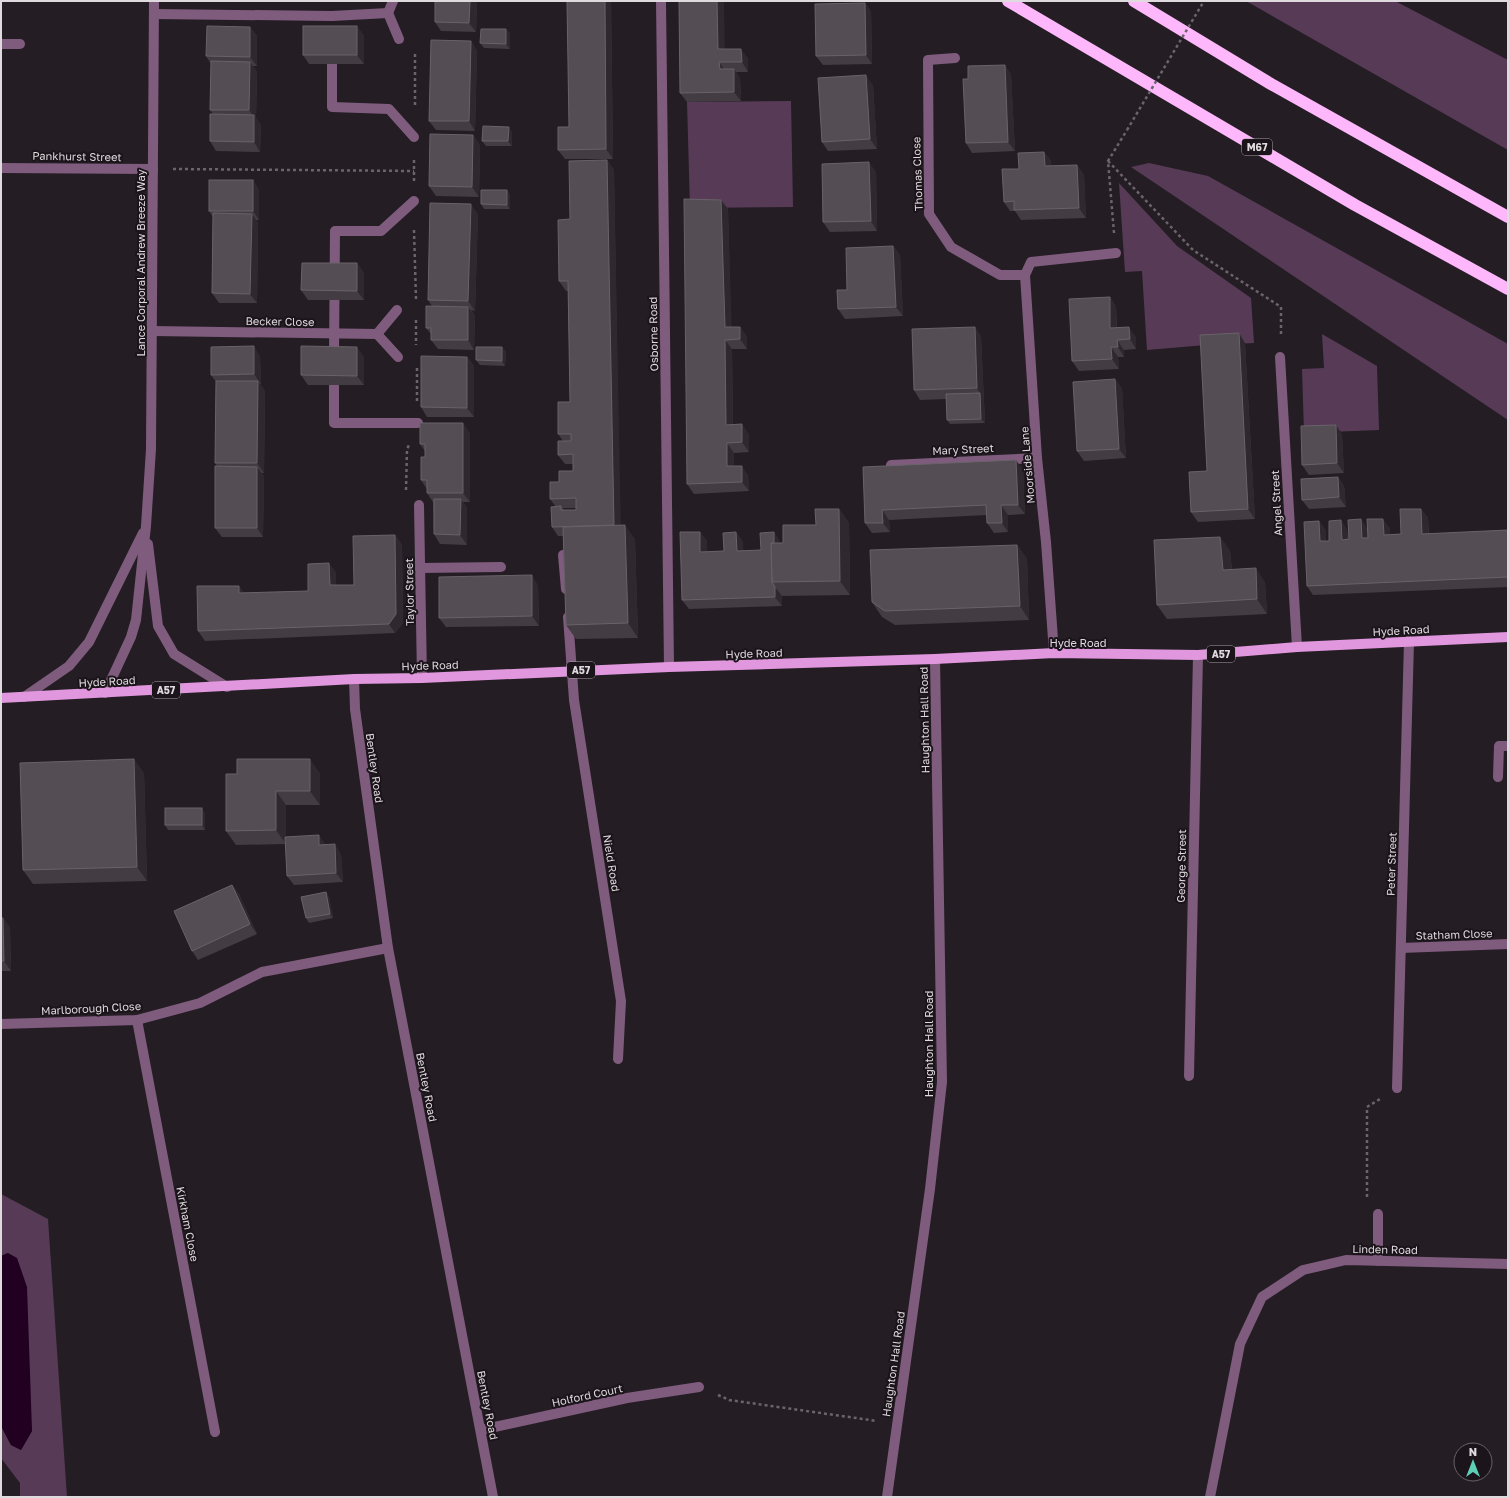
<svg xmlns="http://www.w3.org/2000/svg" width="1509" height="1498" viewBox="0 0 1509 1498" font-family="'Golos Text',sans-serif">
	<rect width="100%" height="100%" fill="#241d24"/>
	<g fill="#573b56">
		<polygon points="1246,1 1395,1 1508,60 1508,150"/>
		<polygon points="791,101 793,207 690,208 687,102"/>
		<polygon points="1149,163 1208,176 1508,344 1508,420 1131,167"/>
		<polygon points="1119,183 1177,246 1251,298 1254,343 1206,345 1147,350 1142,271 1125,272"/>
		<polygon points="1322,334 1377,366 1379,430 1304,433 1302,369 1324,368"/>
		<polygon points="1,1194 48,1219 67,1497 20,1497 20,1483 1,1458 1,1426 11,1445 21,1450 32,1431 8,1253 1,1256"/>
	</g>
	<polygon fill="#210021" points="8,1253 17,1258 27,1287 32,1431 21,1450 11,1445 1,1426 1,1256"/>
	<g fill="none" stroke-linecap="round" stroke-linejoin="round">
		<g stroke="#6b656b" stroke-width="2.5" stroke-dasharray="3 3" stroke-linecap="butt">
			<polyline points="415,105 415,54"/>
			<polyline points="1108,161 1193,250 1281,307 1281,336"/>
			<polyline points="173,169 414,171"/>
			<polyline points="414,181 414,158"/>
			<polyline points="414,230 416,299"/>
			<polyline points="1114,233 1108,161 1127,130"/>
			<polyline points="416,320 416,345"/>
			<polyline points="417,368 417,403"/>
			<polyline points="406,490 407,449 410,443"/>
			<polyline points="1367,1197 1367,1107 1380,1099"/>
			<polyline points="718,1395 729,1400 877,1421"/>
		</g>
		<g stroke="#7f5c7d" stroke-width="10">
			<polyline points="661,1 669,667"/>
			<polyline points="388,13 399,39"/>
			<polyline points="154,14 332,16 388,13 393,1"/>
			<polyline points="1,44 20,44"/>
			<polyline points="955,58 928,60 929,214 951,247 1000,275 1025,275 1031,262 1116,253"/>
			<polyline points="332,64 332,107 389,109 414,137"/>
			<polyline points="1,168 153,169"/>
			<polyline points="1025,275 1037,458 1046,542 1054,653"/>
			<polyline points="152,331 377,334 397,310"/>
			<polyline points="377,334 398,357"/>
			<polyline points="334,356 335,231 381,231 414,201"/>
			<polyline points="1280,357 1297,647"/>
			<polyline points="334,385 334,423 418,423"/>
			<polyline points="891,465 1037,458"/>
			<polyline points="419,505 422,678"/>
			<polyline points="148,544 158,626 174,654 227,687"/>
			<polyline points="563,555 566,589"/>
			<polyline points="420,568 501,567"/>
			<polyline points="568,617 574,700 621,1001 618,1059"/>
			<polyline points="354,679 355,709 388,948 493,1497"/>
			<polyline points="105,693 131,637 136,620 146,526 151,449 154,1"/>
			<polyline points="24,697 69,666 89,642 143,533"/>
			<polyline points="1498,777 1499,746 1508,746"/>
			<polyline points="1401,948 1508,944"/>
			<polyline points="137,1020 215,1432"/>
			<polyline points="1,1024 137,1020 200,1003 262,972 388,948"/>
			<polyline points="1189,1076 1198,655"/>
			<polyline points="1397,1088 1409,641"/>
			<polyline points="1378,1214 1378,1261"/>
			<polyline points="481,1430 627,1398 699,1387"/>
			<polyline points="887,1497 930,1189 942,1082 935,659"/>
			<polyline points="1210,1497 1240,1344 1262,1297 1303,1270 1346,1260 1508,1264"/>
		</g>
		<polyline stroke="#e097dd" stroke-width="10" points="1,698 354,679 422,678 669,667 935,659 1054,653 1198,655 1297,647 1508,637"/>
		<g stroke="#fdb7fa" stroke-width="12">
			<polyline points="1008,1 1355,205 1508,289"/>
			<polyline points="1134,1 1271,84 1508,217"/>
		</g>
		<polyline stroke="#6b656b" stroke-width="2.5" stroke-dasharray="3 3" stroke-linecap="butt" points="1127,130 1204,1"/>
	</g>
	<g fill="#433c43" fill-rule="evenodd">
		<polygon points="435,1 477,1 476,32 441,31 435,22"/>
		<polygon points="567,1 611,1 613,159 565,159 558,150 569,127"/>
		<polygon points="679,1 724,1 724,49 748,58 748,72 736,72 740,78 741,101 687,102 680,93"/>
		<polygon points="865,3 871,12 872,64 823,65 816,56"/>
		<polygon points="250,27 257,36 257,66 253,66 257,72 256,118 261,125 260,152 216,151 210,141 213,114 210,110 211,64 206,56"/>
		<polygon points="506,29 510,34 510,49 484,48 480,43"/>
		<polygon points="364,35 364,64 309,64 303,55"/>
		<polygon points="471,41 477,51 475,131 436,130 429,121"/>
		<polygon points="1005,65 1011,75 1015,151 972,153 966,143 968,79"/>
		<polygon points="873,85 877,149 828,151 822,142"/>
		<polygon points="512,132 512,146 486,146 482,141"/>
		<polygon points="473,135 480,145 479,197 436,196 429,186"/>
		<polygon points="1044,152 1051,161 1051,166 1077,165 1084,175 1086,218 1021,220 1015,211 1010,211 1004,202 1019,169"/>
		<path d="M607,160L614,170L620,525L635,539L638,638L576,639L566,625L563,536H558L552,527L556,507L550,499L559,482L573,471V464H565L558,455L563,441L558,434L570,402L568,291H566L559,281L570,219ZM563,508H576V510H564Z"/>
		<polygon points="876,172 877,231 830,232 823,222"/>
		<polygon points="253,180 259,190 259,220 256,220 258,223 257,303 219,303 212,293 213,217 209,211"/>
		<polygon points="507,190 510,195 510,209 484,209 481,204"/>
		<polygon points="721,200 728,209 731,327 740,327 747,337 747,349 732,349 733,425 749,434 749,452 734,453 734,466 748,475 749,491 694,494 687,484"/>
		<polygon points="478,214 475,311 471,310 475,316 474,350 438,349 431,340 431,334 426,328 432,306 428,300"/>
		<polygon points="893,246 900,255 903,316 845,319 838,309 847,290"/>
		<polygon points="357,263 364,273 364,300 308,300 301,290"/>
		<polygon points="1110,297 1116,307 1117,327 1136,337 1136,349 1124,350 1124,357 1118,357 1119,369 1079,371 1072,361"/>
		<polygon points="975,327 981,337 985,423 950,424 947,420 946,399 920,400 914,390"/>
		<polygon points="1245,343 1255,519 1198,522 1191,512 1207,471"/>
		<polygon points="502,347 506,352 505,366 480,365 476,360"/>
		<polygon points="260,356 261,384 260,384 265,391 264,473 261,473 264,476 263,537 222,537 215,528 217,466 215,463 216,382 211,375"/>
		<polygon points="364,357 364,385 308,385 301,375"/>
		<polygon points="467,357 474,366 474,417 427,417 421,407"/>
		<polygon points="1115,379 1122,389 1126,458 1084,461 1077,451"/>
		<polygon points="470,433 470,502 463,502 467,508 467,545 440,544 434,534 433,502 427,493 427,489 421,480 425,457 425,451 420,444"/>
		<polygon points="1342,434 1344,473 1309,475 1302,465"/>
		<polygon points="863,467 1023,470 1025,514 1008,515 1008,532 994,533 987,523 987,515 889,520 890,532 872,533 865,523"/>
		<polygon points="1338,477 1344,486 1346,507 1309,509 1302,500"/>
		<polygon points="839,509 849,523 850,595 782,596 782,606 689,609 682,600 700,532 707,541 707,552 724,551 736,532 743,542 743,551 761,550 774,532 780,542 780,543 783,543 816,525"/>
		<polygon points="1421,509 1428,518 1429,534 1508,530 1508,587 1313,595 1307,586 1319,521 1326,531 1326,541 1329,541 1341,520 1347,530 1348,539 1349,539 1361,519 1367,529 1368,538 1390,528 1390,535 1401,534"/>
		<polygon points="395,535 402,545 403,623 395,633 205,641 198,631 239,586 244,593 308,591 336,572 336,585 354,585"/>
		<polygon points="1220,537 1230,551 1232,570 1265,582 1267,614 1167,619 1157,605"/>
		<polygon points="1017,545 1027,559 1029,620 895,625 882,617 872,602"/>
		<polygon points="538,585 539,626 446,627 439,618"/>
		<polygon points="144,773 147,881 33,884 23,870"/>
		<polygon points="320,773 320,805 286,805 286,837 325,844 341,854 343,882 294,885 287,876 286,844 236,845 226,831 226,774"/>
		<polygon points="205,813 205,830 168,830 165,825"/>
		<polygon points="232,885 239,894 257,934 198,960 192,951"/>
		<polygon points="326,892 329,897 333,918 309,923 306,918"/>
		<polygon points="1,918 3,918 10,928 11,971 1,971"/>
	</g>
	<g fill="#2f282f">
		<polygon points="470,1 477,1 476,32 469,23"/>
		<polygon points="605,1 611,1 613,159 606,149"/>
		<polygon points="717,1 724,1 725,59 718,49"/>
		<polygon points="865,3 871,12 872,64 866,55"/>
		<polygon points="357,26 364,35 364,64 357,55"/>
		<polygon points="250,27 257,36 257,66 250,57"/>
		<polygon points="506,29 510,34 510,49 506,44"/>
		<polygon points="471,41 477,51 475,131 469,121"/>
		<polygon points="741,49 748,58 748,72 742,62"/>
		<polygon points="250,62 257,72 256,118 261,125 260,152 254,142 254,117 249,110"/>
		<polygon points="719,62 726,72 720,69"/>
		<polygon points="1005,65 1011,75 1015,151 1008,142"/>
		<polygon points="734,69 740,78 741,101 734,92"/>
		<polygon points="866,75 873,85 877,149 870,139"/>
		<polygon points="509,127 512,132 512,146 508,141"/>
		<polygon points="473,135 480,145 479,197 472,187"/>
		<polygon points="1044,152 1051,161 1052,176 1045,166"/>
		<polygon points="607,160 614,170 621,535 614,526"/>
		<polygon points="869,162 876,172 877,231 871,221"/>
		<polygon points="1077,165 1084,175 1086,218 1079,208"/>
		<polygon points="253,180 259,190 259,220 253,211"/>
		<polygon points="507,190 510,195 510,209 507,205"/>
		<polygon points="721,200 728,209 732,337 725,327"/>
		<polygon points="471,204 478,214 475,311 468,301"/>
		<polygon points="252,214 258,223 257,303 250,294"/>
		<polygon points="893,246 900,255 903,316 896,307"/>
		<polygon points="357,263 364,273 364,300 357,291"/>
		<polygon points="1110,297 1116,307 1117,337 1110,328"/>
		<polygon points="468,307 475,316 474,350 468,340"/>
		<polygon points="740,327 747,337 747,349 740,339"/>
		<polygon points="975,327 981,337 985,423 981,419 980,393 977,388"/>
		<polygon points="1129,327 1136,337 1136,349 1130,339"/>
		<polygon points="1239,333 1245,343 1255,519 1248,509"/>
		<polygon points="725,340 732,349 733,435 726,425"/>
		<polygon points="1117,340 1124,350 1124,357 1118,347"/>
		<polygon points="254,346 260,356 261,384 254,374"/>
		<polygon points="357,347 364,357 364,385 357,376"/>
		<polygon points="502,347 506,352 505,366 502,361"/>
		<polygon points="1111,347 1118,357 1119,369 1112,359"/>
		<polygon points="467,357 474,366 474,417 467,408"/>
		<polygon points="1115,379 1122,389 1126,458 1119,449"/>
		<polygon points="258,381 265,391 264,473 257,463"/>
		<polygon points="463,423 470,433 470,502 463,493"/>
		<polygon points="742,424 749,434 749,452 742,442"/>
		<polygon points="1336,425 1342,434 1344,473 1337,463"/>
		<polygon points="727,443 734,453 734,475 727,466"/>
		<polygon points="1016,460 1023,470 1025,514 1018,505"/>
		<polygon points="742,466 748,475 749,491 742,482"/>
		<polygon points="257,467 264,476 263,537 257,528"/>
		<polygon points="1338,477 1344,486 1346,507 1339,497"/>
		<polygon points="461,499 467,508 467,545 460,535"/>
		<polygon points="1001,505 1008,515 1008,532 1002,523"/>
		<polygon points="839,509 849,523 850,595 840,581"/>
		<polygon points="1421,509 1428,518 1429,544 1422,534"/>
		<polygon points="882,510 889,520 890,532 883,523"/>
		<polygon points="1361,519 1367,529 1368,548 1362,538"/>
		<polygon points="1383,519 1390,528 1391,545 1384,535"/>
		<polygon points="1341,520 1347,530 1348,549 1342,540"/>
		<polygon points="1319,521 1326,531 1326,551 1320,541"/>
		<polygon points="625,525 635,539 638,638 628,623"/>
		<polygon points="700,532 707,541 707,561 700,552"/>
		<polygon points="736,532 743,542 744,560 737,551"/>
		<polygon points="774,532 780,542 781,582 775,582"/>
		<polygon points="395,535 402,545 403,623 395,633 389,624"/>
		<polygon points="1220,537 1230,551 1233,584 1223,570"/>
		<polygon points="1017,545 1027,559 1029,620 1020,606"/>
		<polygon points="329,563 336,572 336,595 330,585"/>
		<polygon points="1256,568 1265,582 1267,614 1257,599"/>
		<polygon points="532,575 538,585 539,626 532,616"/>
		<polygon points="239,586 246,595 239,593"/>
		<polygon points="775,587 782,596 782,606 775,597"/>
		<polygon points="134,759 144,773 147,881 137,867"/>
		<polygon points="310,759 320,773 320,805 310,791"/>
		<polygon points="276,791 286,805 286,844 276,830"/>
		<polygon points="202,808 205,813 205,830 202,825"/>
		<polygon points="319,835 326,845 319,845"/>
		<polygon points="335,844 341,854 343,882 336,873"/>
		<polygon points="232,885 239,894 257,934 250,924"/>
		<polygon points="326,892 329,897 333,918 330,914"/>
		<polygon points="3,918 10,928 11,971 4,961"/>
	</g>
	<g fill="#544d53" stroke="#696369">
		<polygon points="435,1 470,1 469,23 435,22"/>
		<polygon points="567,1 605,1 606,149 558,150 558,127 569,127"/>
		<polygon points="679,1 717,1 718,49 741,49 742,62 719,62 720,69 734,69 734,92 680,93"/>
		<polygon points="865,3 866,55 816,56 815,4"/>
		<polygon points="207,26 250,27 250,57 206,56"/>
		<rect x="303" y="26" width="54" height="29"/>
		<polygon points="481,29 506,29 506,44 480,43"/>
		<polygon points="431,40 471,41 469,121 429,121"/>
		<polygon points="211,61 250,62 249,110 210,110"/>
		<polygon points="1005,65 1008,142 966,143 963,79 968,79 968,66"/>
		<polygon points="866,75 870,139 822,142 818,78"/>
		<polygon points="210,114 254,115 254,142 210,141"/>
		<polygon points="483,126 509,127 508,141 482,141"/>
		<polygon points="430,134 473,135 472,187 429,186"/>
		<polygon points="1044,152 1045,166 1077,165 1079,208 1014,210 1014,201 1004,202 1002,169 1019,169 1018,153"/>
		<polygon points="607,160 614,525 552,527 551,507 561,506 561,510 576,510 576,498 550,499 550,482 559,482 559,471 573,471 573,454 558,455 558,441 571,441 571,434 558,434 558,402 570,402 568,281 559,281 558,220 570,219 569,161"/>
		<polygon points="869,162 871,221 823,222 822,164"/>
		<rect x="209" y="180" width="44" height="31"/>
		<polygon points="481,190 507,190 507,205 481,204"/>
		<polygon points="684,199 721,200 725,327 740,327 740,339 725,340 726,425 742,424 742,442 727,443 727,466 742,466 742,482 687,484"/>
		<polygon points="430,203 471,204 468,301 428,300"/>
		<polygon points="213,213 252,214 250,294 212,293"/>
		<polygon points="893,246 896,307 838,309 837,290 847,290 846,248"/>
		<polygon points="302,263 357,263 357,291 301,290"/>
		<polygon points="1110,297 1110,328 1129,327 1130,339 1117,340 1118,347 1111,347 1112,359 1072,361 1069,299"/>
		<polygon points="426,306 468,307 468,340 431,340 431,328 426,328"/>
		<polygon points="975,327 977,388 914,390 912,329"/>
		<polygon points="1239,333 1248,509 1191,512 1189,472 1207,471 1200,335"/>
		<polygon points="254,346 254,374 211,375 211,347"/>
		<polygon points="301,346 357,347 357,376 301,375"/>
		<polygon points="476,347 502,347 502,361 476,360"/>
		<polygon points="421,356 467,357 467,408 421,407"/>
		<polygon points="1115,379 1119,449 1077,451 1073,382"/>
		<polygon points="216,381 258,381 257,463 215,463"/>
		<polygon points="980,393 981,419 947,420 946,394"/>
		<polygon points="420,423 463,423 463,493 427,493 427,480 421,480 421,457 425,457 425,444 420,444"/>
		<polygon points="1336,425 1337,463 1302,465 1301,426"/>
		<polygon points="1016,460 1018,505 1001,505 1002,523 987,523 986,505 882,510 883,523 865,523 863,467"/>
		<polygon points="215,466 257,467 257,528 215,528"/>
		<polygon points="1338,477 1339,497 1302,500 1301,479"/>
		<polygon points="434,499 461,499 460,535 434,534"/>
		<polygon points="815,509 839,509 840,581 772,582 771,543 783,543 783,525 816,525"/>
		<polygon points="1400,509 1421,509 1422,534 1508,530 1508,577 1307,586 1304,522 1319,521 1320,541 1329,541 1329,521 1341,520 1342,540 1349,539 1348,520 1361,519 1362,538 1368,538 1367,519 1383,519 1384,535 1401,534"/>
		<polygon points="625,525 628,623 566,625 563,527"/>
		<polygon points="680,532 700,532 700,552 724,551 723,533 736,532 737,551 761,550 760,533 774,532 774,543 771,543 772,582 775,587 775,597 682,600"/>
		<polygon points="395,535 396,614 389,624 198,631 197,586 239,586 239,593 308,591 308,564 329,563 330,585 354,585 353,536"/>
		<polygon points="1220,537 1223,570 1256,568 1257,599 1157,605 1154,540"/>
		<polygon points="1017,545 1020,606 885,611 872,602 870,550"/>
		<polygon points="532,575 532,616 439,618 439,577"/>
		<polygon points="134,759 137,867 23,870 20,763"/>
		<polygon points="237,759 310,759 310,791 276,791 276,830 226,831 226,774 237,774"/>
		<rect x="165" y="808" width="37" height="17"/>
		<polygon points="319,835 319,845 335,844 336,873 287,876 285,837"/>
		<polygon points="232,885 250,924 192,951 174,911"/>
		<polygon points="326,892 330,914 306,918 301,897"/>
		<polygon points="1,918 3,918 4,961 1,961"/>
	</g>
	<g text-anchor="middle" dominant-baseline="central" stroke-width="4" stroke-linejoin="round" paint-order="stroke">
		<g fill="#1b141a" stroke="#a49fa3" stroke-width="1">
			<rect x="1242" y="139" width="30" height="16" rx="3"/>
			<rect x="1207" y="646" width="28" height="16" rx="3"/>
			<rect x="567" y="662" width="28" height="16" rx="3"/>
			<rect x="152" y="682" width="28" height="16" rx="3"/>
		</g>
		<g font-size="10" font-weight="bold" fill="#dfdade">
			<text x="1257" y="147">M67</text>
			<text x="1221" y="654">A57</text>
			<text x="581" y="670">A57</text>
			<text x="166" y="690">A57</text>
		</g>
		<g font-size="11" fill="#dfdade" stroke="#1b141a">
			<text transform="translate(77 156) rotate(1)">Pankhurst Street</text>
			<text transform="translate(917 174) rotate(-92)">Thomas Close</text>
			<text transform="translate(140 263) rotate(-90)">Lance Corporal Andrew Breeze Way</text>
			<text transform="translate(280 321) rotate(1)">Becker Close</text>
			<text transform="translate(653 334) rotate(-91)">Osborne Road</text>
			<text transform="translate(963 449) rotate(-3)">Mary Street</text>
			<text transform="translate(1027 465) rotate(-95)">Moorside Lane</text>
			<text transform="translate(1276 503) rotate(-93)">Angel Street</text>
			<text transform="translate(409 592) rotate(-91)">Taylor Street</text>
			<text transform="translate(1401 630) rotate(-3)">Hyde Road</text>
			<text x="1078" y="642">Hyde Road</text>
			<text transform="translate(754 653) rotate(-2)">Hyde Road</text>
			<text transform="translate(430 665) rotate(-2)">Hyde Road</text>
			<text transform="translate(107 681) rotate(-3)">Hyde Road</text>
			<text transform="translate(924 720) rotate(-91)">Haughton Hall Road</text>
			<text transform="translate(375 768) rotate(82)">Bentley Road</text>
			<text transform="translate(612 863) rotate(81)">Nield Road</text>
			<text transform="translate(1391 864) rotate(-88)">Peter Street</text>
			<text transform="translate(1181 866) rotate(-89)">George Street</text>
			<text transform="translate(1454 934) rotate(-2)">Statham Close</text>
			<text transform="translate(91 1008) rotate(-3)">Marlborough Close</text>
			<text transform="translate(928 1044) rotate(-90)">Haughton Hall Road</text>
			<text transform="translate(427 1087) rotate(79)">Bentley Road</text>
			<text transform="translate(188 1224) rotate(79)">Kirkham Close</text>
			<text transform="translate(1385 1249) rotate(1)">Linden Road</text>
			<text transform="translate(893 1364) rotate(-82)">Haughton Hall Road</text>
			<text transform="translate(587 1395) rotate(-12)">Holford Court</text>
			<text transform="translate(488 1405) rotate(79)">Bentley Road</text>
		</g>
	</g>
	<rect width="1509" height="1498" fill="none" stroke="#dfdade" stroke-width="4"/>
	<g transform="translate(1473 1462)"><circle r="19" fill="#1b141a" stroke="#696368"/>
	<path d="M0-3L7 15L0 10L-7 15Z" fill="#5eceb7"/>
	<text y="-6" font-size="11" font-weight="bold" text-anchor="middle" fill="#dfdade">N</text>
	</g>
</svg>
